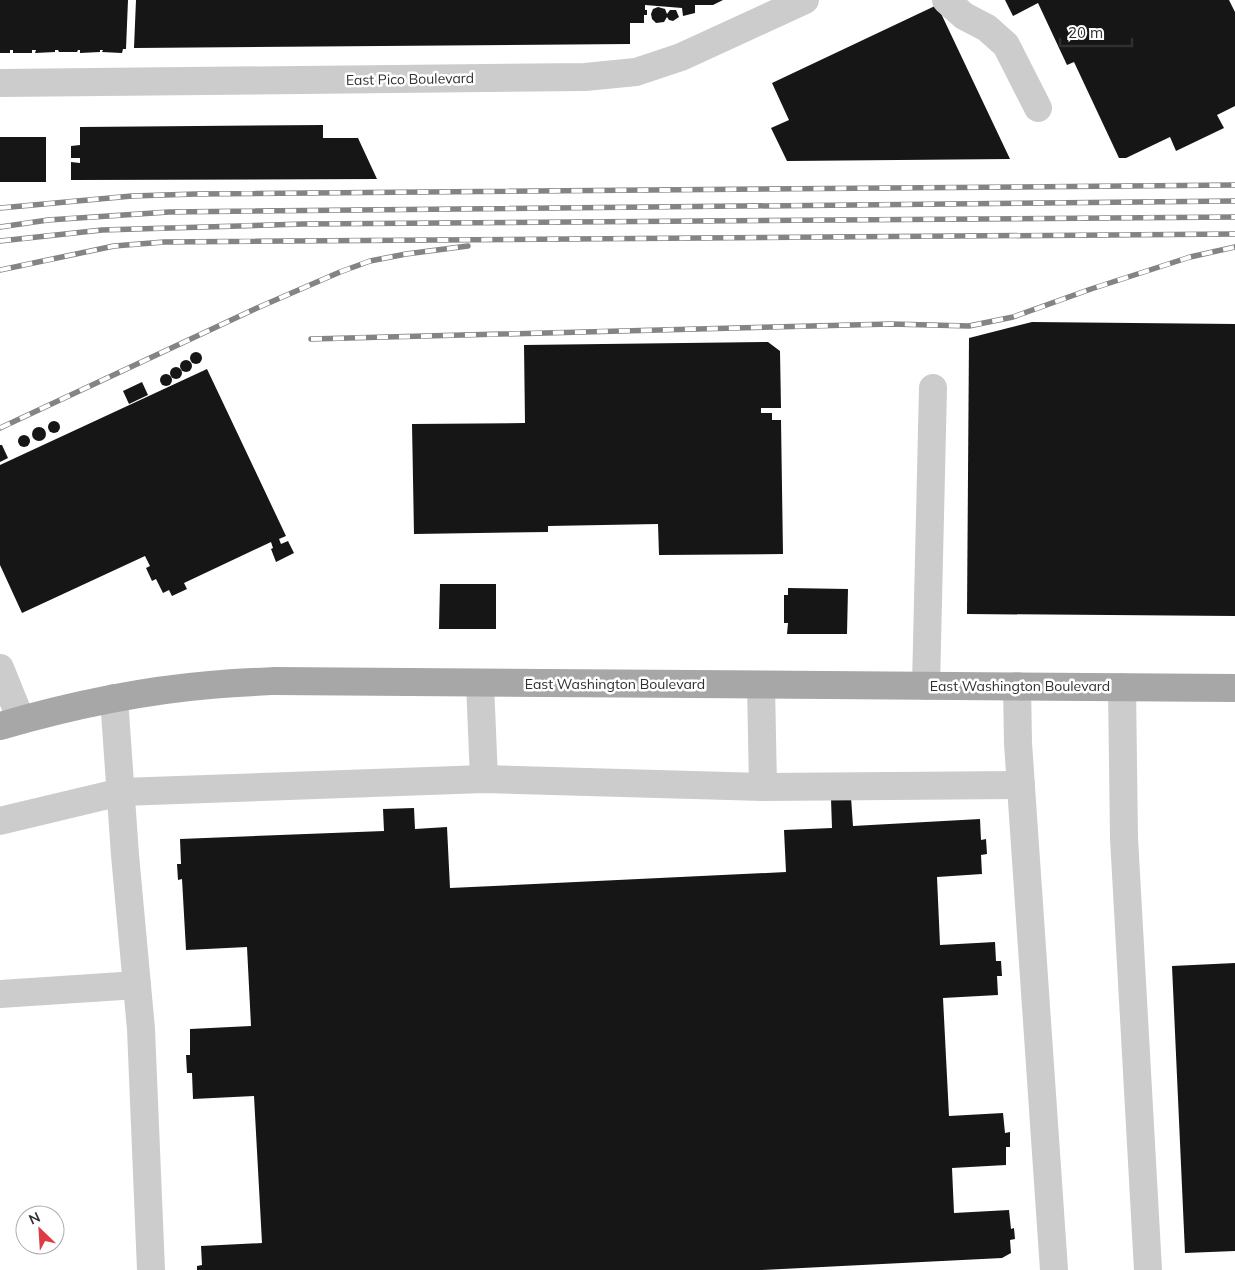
<svg xmlns="http://www.w3.org/2000/svg" width="1235" height="1270" viewBox="0 0 1235 1270" font-family="Mulish,sans-serif">
	<rect width="100%" height="100%" fill="#fff"/>
	<g fill="#161616">
		<polygon points="0,0 128,0 126,49 123,49 122,53 102,52 103,50 100,50 100,52 80,53 80,50 78,50 77,52 59,52 58,50 55,50 55,52 35,53 36,50 32,50 32,53 13,53 13,50 10,50 10,53 0,53"/>
		<polygon points="136,0 723,0 713,5 695,5 695,13 683,16 682,8 645,5 645,10 647,10 647,15 644,15 644,23 630,23 630,44 134,48"/>
		<polygon points="1005,0 1229,0 1235,12 1235,106 1217,115 1224,128 1176,151 1170,137 1126,158 1119,158 1074,62 1067,65 1038,3 1013,16"/>
		<polygon points="937,5 1010,159 787,161 771,128 789,120 772,83"/>
		<polygon points="658,7 665,9 667,14 670,10 676,10 679,17 673,21 669,20 667,17 664,22 656,23 652,19 651,14 653,9"/>
		<polygon points="323,125 323,138 358,138 377,179 71,180 71,162 80,163 80,158 71,158 71,146 80,145 80,127"/>
		<rect x="0" y="137" width="46" height="45"/>
		<polygon points="1032,322 1235,324 1235,616 967,614 969,338"/>
		<polygon points="768,342 780,351 781,408 761,408 761,413 772,413 772,420 781,420 783,554 659,555 658,524 548,526 548,532 414,534 412,424 525,423 524,345"/>
		<circle cx="196" cy="358" r="6"/>
		<circle cx="186" cy="366" r="6"/>
		<circle cx="176" cy="373" r="6"/>
		<polygon points="207,369 286,536 279,539 281,544 288,541 294,553 276,562 271,549 273,548 271,542 184,583 187,589 172,596 169,590 163,593 156,579 152,581 146,568 150,566 145,556 22,613 0,565 0,465"/>
		<circle cx="166" cy="380" r="6"/>
		<polygon points="142,382 148,395 129,404 123,391"/>
		<circle cx="54" cy="427" r="6"/>
		<circle cx="39" cy="434" r="7"/>
		<circle cx="24" cy="441" r="6"/>
		<polygon points="0,445 2,445 8,458 0,462"/>
		<polygon points="440,584 496,584 496,629 439,629"/>
		<polygon points="788,588 848,589 847,634 787,634 788,623 784,623 784,595 788,595"/>
		<polygon points="851,797 853,826 980,819 981,840 986,839 987,854 981,855 982,874 937,877 940,945 995,942 996,961 1001,961 1002,976 997,976 998,995 943,998 949,1116 1003,1113 1005,1133 1010,1132 1010,1147 1006,1147 1006,1165 952,1168 954,1213 1009,1210 1011,1229 1014,1228 1015,1239 1010,1240 1011,1253 1002,1258 762,1270 197,1270 197,1266 202,1265 201,1246 262,1243 254,1096 193,1099 192,1073 187,1073 186,1055 190,1055 190,1029 251,1026 247,947 186,950 182,879 178,880 177,864 181,864 180,839 384,831 383,809 414,808 415,829 447,827 450,888 786,872 784,830 832,828 831,799"/>
		<polygon points="1235,963 1235,1251 1185,1253 1172,966"/>
	</g>
	<g fill="none" stroke-linecap="round" stroke-linejoin="round">
		<g stroke="#ccc" stroke-width="28">
			<polyline points="946,0 964,16 987,28 1006,45 1038,108"/>
			<polyline points="0,83 585,77 636,72 681,57 805,0"/>
			<polyline points="0,668 21,720"/>
			<polyline points="480,683 484,779"/>
			<polyline points="761,685 763,787"/>
			<polyline points="926,686 933,388"/>
			<polyline points="1017,686 1018,743 1054,1270"/>
			<polyline points="1122,687 1124,838 1148,1270"/>
			<polyline points="114,698 125,855 141,1029 151,1270"/>
			<polyline points="0,821 121,792 484,779 763,787 1021,785"/>
			<polyline points="0,994 137,985"/>
		</g>
		<path stroke="#a7a7a7" stroke-width="28" d="M0,726C69,706 138,691 210,685C231,683 253,682 274,681L1235,688"/>
		<defs>
			<g id="rail">
				<polyline points="0,208 132,196 196,194 1235,185"/>
				<polyline points="0,227 48,220 169,212 1235,201"/>
				<polyline points="0,241 102,230 303,224 1235,217"/>
				<polyline points="0,270 114,246 164,242 1235,234"/>
				<polyline points="311,339 891,324 969,326 1013,317 1091,289 1190,257 1235,247"/>
				<polyline points="0,428 257,308 340,272 370,261 406,254 468,246"/>
			</g>
		</defs>
		<use href="#rail" stroke="#848484" stroke-width="5.5"/>
		<use href="#rail" stroke="#fff" stroke-width="4" stroke-dasharray="11" stroke-linecap="butt"/>
	</g>
	<g text-anchor="middle" dominant-baseline="central" stroke-width="5" stroke-linejoin="round" paint-order="stroke">
		<g font-size="14" fill="#2f2f2f" stroke="#fff">
			<text transform="translate(410 79) rotate(-1)">East Pico Boulevard</text>
			<text x="615" y="684">East Washington Boulevard</text>
			<text x="1020" y="686">East Washington Boulevard</text>
		</g>
	</g>
	<g transform="translate(40 1230) rotate(335)"><circle r="24" fill="#ffffff" stroke="#acacac"/>
	<path d="M0-4L9 19L0 12L-9 19Z" fill="#de3a43"/>
	<text y="-8" font-size="14" font-weight="bold" text-anchor="middle" fill="#2f2f2f">N</text>
	</g>
	<path d="M1060 38v8h72v-8" fill="none" stroke="#2f2f2f" stroke-width="2.5"/>
	<text x="1068" y="38" font-size="15" fill="#2f2f2f" stroke="#ffffff" stroke-width="4" paint-order="stroke">20 m</text>
</svg>
